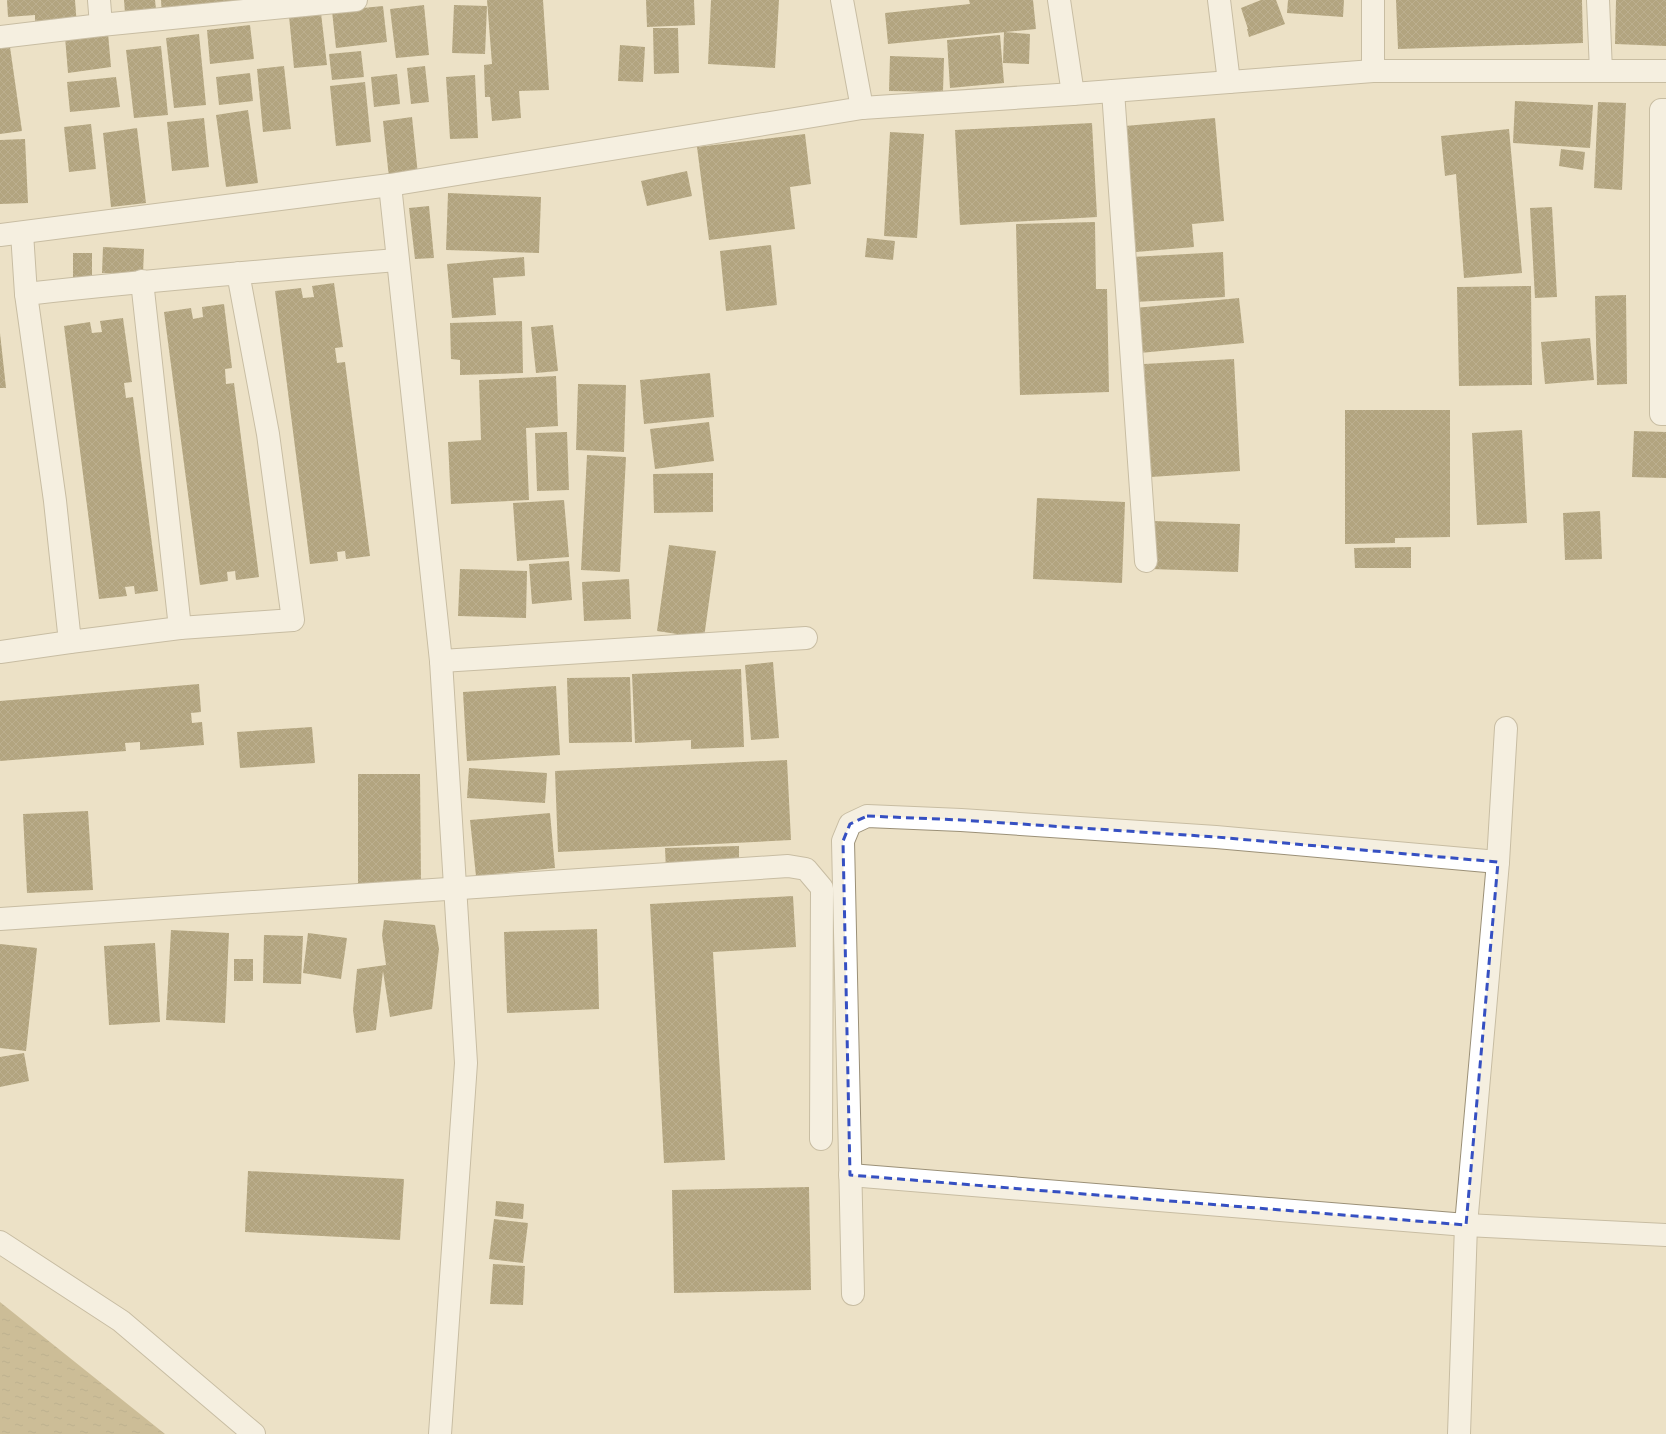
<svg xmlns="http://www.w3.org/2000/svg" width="1666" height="1434" viewBox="0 0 1666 1434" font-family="Commissioner,sans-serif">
	<defs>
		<pattern id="water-ripples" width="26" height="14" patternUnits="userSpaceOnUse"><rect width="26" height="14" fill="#a4905e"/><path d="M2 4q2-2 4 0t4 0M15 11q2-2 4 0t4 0" fill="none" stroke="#85754c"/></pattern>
		<pattern id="building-cross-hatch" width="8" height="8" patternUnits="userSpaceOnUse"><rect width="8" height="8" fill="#6c5a28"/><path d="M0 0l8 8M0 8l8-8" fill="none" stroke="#80724c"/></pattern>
	</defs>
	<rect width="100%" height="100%" fill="#ece1c6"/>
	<polygon fill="url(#water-ripples)" points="0,1302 165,1434 0,1434"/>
	<g fill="url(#building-cross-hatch)">
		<polygon points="7,0 75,0 77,26 35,28 35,15 8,17"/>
		<polygon points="124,0 155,0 156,9 125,13"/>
		<polygon points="161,0 242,0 242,9 162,15"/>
		<polygon points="487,0 543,0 549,90 519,91 521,118 492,121 490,97 485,97 484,65 492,64"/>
		<polygon points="646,0 694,0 695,25 647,27"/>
		<polygon points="711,0 779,0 775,68 708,64"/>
		<polygon points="969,0 1033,0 1036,29 888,44 885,13 970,4"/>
		<polygon points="1261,0 1276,0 1285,24 1249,37 1247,29 1248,29 1241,8"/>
		<polygon points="1288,0 1344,0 1343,17 1287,13"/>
		<polygon points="1396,0 1582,0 1583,43 1398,49"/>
		<polygon points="1616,0 1666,0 1666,46 1615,44"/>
		<polygon points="424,5 429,55 396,58 390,9"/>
		<polygon points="454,5 487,6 485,54 452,53"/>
		<polygon points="383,6 387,42 336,48 332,11"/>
		<polygon points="321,13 327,65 294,68 289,16"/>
		<polygon points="250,25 254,59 210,64 207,30"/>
		<polygon points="653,28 678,28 679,73 654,74"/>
		<polygon points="1004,32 1030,34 1029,64 1003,63"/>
		<polygon points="108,33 111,67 68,73 65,37"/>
		<polygon points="199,34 206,105 174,108 166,38"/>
		<polygon points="1000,35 1004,83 950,88 947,40"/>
		<polygon points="620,45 645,47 643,82 618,81"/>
		<polygon points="6,46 5,48 10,47 22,131 0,134 0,47"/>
		<polygon points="161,46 168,115 134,118 126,50"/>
		<polygon points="361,51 364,77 332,80 329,54"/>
		<polygon points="890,56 944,58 943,92 889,91"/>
		<polygon points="284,66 291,129 263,132 257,69"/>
		<polygon points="425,66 429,102 411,104 407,68"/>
		<polygon points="250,73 253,101 219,105 216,77"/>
		<polygon points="397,74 400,104 374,107 371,77"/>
		<polygon points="475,75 478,138 450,139 446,77"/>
		<polygon points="116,77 120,107 70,112 67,82"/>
		<polygon points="365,82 371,142 336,146 330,86"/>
		<polygon points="1515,101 1593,105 1590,148 1513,143"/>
		<polygon points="1598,102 1626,103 1622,190 1594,188"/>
		<polygon points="248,110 258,183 226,187 216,115"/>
		<polygon points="412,117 418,175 389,178 383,121"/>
		<polygon points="204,118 209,167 172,171 167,122"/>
		<polygon points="1215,118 1224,221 1192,224 1194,247 1136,252 1125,126"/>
		<polygon points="1092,123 1097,217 960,225 955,130"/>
		<polygon points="91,124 96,169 69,172 64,127"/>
		<polygon points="137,128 146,203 111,207 103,133"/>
		<polygon points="1509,129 1522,273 1464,278 1456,174 1445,176 1441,136"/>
		<polygon points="890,132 924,134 917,238 884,236"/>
		<polygon points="805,134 811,184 790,187 795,229 709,240 697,147"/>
		<polygon points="25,139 28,203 0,204 0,140"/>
		<polygon points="1561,149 1585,152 1583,170 1559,166"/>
		<polygon points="687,171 692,196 647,206 641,181"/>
		<polygon points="448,193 541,197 539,253 446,250"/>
		<polygon points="429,206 434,258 415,259 409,208"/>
		<polygon points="1552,207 1557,297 1535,298 1530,208"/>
		<polygon points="1095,222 1096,289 1107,289 1109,392 1020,395 1016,224"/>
		<polygon points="867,238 895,241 893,260 865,257"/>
		<polygon points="771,245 777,305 726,311 720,251"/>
		<polygon points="103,247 144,249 143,274 102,273"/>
		<polygon points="1223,252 1225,297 1135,302 1132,257"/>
		<rect x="73" y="253" width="19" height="27"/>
		<polygon points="524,257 525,276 493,278 496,315 452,318 447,264"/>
		<polygon points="334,283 343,347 335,348 337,363 345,362 370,556 346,559 345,551 337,552 338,561 310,564 275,291 301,288 303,298 314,297 312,286"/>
		<polygon points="1531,286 1532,385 1459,386 1457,287"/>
		<polygon points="1626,295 1627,384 1597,385 1595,296"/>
		<polygon points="1239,298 1244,343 1140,353 1135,308"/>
		<polygon points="224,304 232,368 225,369 226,384 234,383 259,577 236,580 235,571 227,572 228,581 200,585 164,312 191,308 193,319 203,317 202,307"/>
		<polygon points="123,318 132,382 124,383 126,398 133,397 158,591 135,594 134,586 125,587 127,596 99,599 64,326 90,322 92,333 102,332 100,321"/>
		<polygon points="522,321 523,373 460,375 460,360 451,359 450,323"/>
		<polygon points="553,325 558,371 536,373 531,327"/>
		<polygon points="0,333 6,388 0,388"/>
		<polygon points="1590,338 1594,380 1545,384 1541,342"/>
		<polygon points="1234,359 1240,471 1151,477 1144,364"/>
		<polygon points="710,373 714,417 644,424 640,380"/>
		<polygon points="556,376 558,426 526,428 529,500 451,504 448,442 481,440 479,380"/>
		<polygon points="578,384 626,385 624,452 576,450"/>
		<polygon points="1345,410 1450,410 1450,537 1395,538 1395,543 1345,544"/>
		<polygon points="709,422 714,461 655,469 650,429"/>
		<polygon points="1522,430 1527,523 1477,525 1472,433"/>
		<polygon points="1634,431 1666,432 1666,478 1632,477"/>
		<polygon points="567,432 569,490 537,491 535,433"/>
		<polygon points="587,455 626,457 620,572 581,570"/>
		<polygon points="713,473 713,512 654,513 653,474"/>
		<polygon points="1037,498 1125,502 1122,583 1033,579"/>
		<polygon points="564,500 569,557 517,561 513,503"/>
		<polygon points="1600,511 1602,559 1565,560 1563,513"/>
		<polygon points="1153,521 1240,524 1238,572 1151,569"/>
		<polygon points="669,545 716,551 704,638 657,631"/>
		<polygon points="1411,547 1411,568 1355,568 1354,548"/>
		<polygon points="569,561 572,600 532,604 529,564"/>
		<polygon points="460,569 527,571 526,618 458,616"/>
		<polygon points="629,579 631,619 584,621 582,582"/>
		<polygon points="773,662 779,738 751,740 745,665"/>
		<polygon points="741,669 744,747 691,749 691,740 635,743 632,674"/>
		<polygon points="630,677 632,742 569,743 567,678"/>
		<polygon points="199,684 201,712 191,713 192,723 202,722 204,745 140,750 140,742 125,743 126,751 0,761 0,701"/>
		<polygon points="556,686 560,755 467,761 463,692"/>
		<polygon points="312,727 315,763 240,768 237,732"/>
		<polygon points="787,760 791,840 558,852 555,771"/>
		<polygon points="469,768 547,773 545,803 467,798"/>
		<polygon points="358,774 420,774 421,883 358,884"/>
		<polygon points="88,811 93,890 27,893 23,814"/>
		<polygon points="550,813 555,868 476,876 470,820"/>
		<polygon points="739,846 739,869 666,870 665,848"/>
		<polygon points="793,896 796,947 713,952 725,1160 664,1163 650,904"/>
		<polygon points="384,920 435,925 439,949 432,1009 390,1017 383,971 376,1030 356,1033 353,1010 357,969 386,965 382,935"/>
		<polygon points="597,929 599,1009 507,1013 504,932"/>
		<polygon points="171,930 229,933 225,1023 166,1020"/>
		<polygon points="308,933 347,938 341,979 303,973"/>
		<polygon points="264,935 303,936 301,984 263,983"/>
		<polygon points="155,943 160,1022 109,1025 104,946"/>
		<polygon points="0,944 37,948 26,1051 0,1048"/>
		<rect x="234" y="959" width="19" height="22"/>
		<polygon points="24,1053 29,1081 0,1087 0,1057"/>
		<polygon points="248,1171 404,1179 400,1240 245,1232"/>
		<polygon points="809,1187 811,1290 674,1293 672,1190"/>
		<polygon points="496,1201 524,1204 523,1219 495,1216"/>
		<polygon points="494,1219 528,1223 523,1263 489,1259"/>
		<polygon points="493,1264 525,1266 523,1305 490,1304"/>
	</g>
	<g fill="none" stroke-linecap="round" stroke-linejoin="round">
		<defs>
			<g id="minor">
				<polyline points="99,0 101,25 356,0"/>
				<polyline points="1059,0 1073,94"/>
				<polyline points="1219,0 1229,82"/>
				<polyline points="1598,0 1601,71"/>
				<polyline points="0,37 101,25"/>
				<polyline points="1373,71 1373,0"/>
				<polyline points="1113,91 1146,561"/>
				<polyline points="862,108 1073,94 1373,71 1666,71"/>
				<polyline points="1666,110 1661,110 1661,414 1666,414"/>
				<polyline points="390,185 441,661 466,1063 440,1434"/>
				<polyline points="22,233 26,294"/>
				<polyline points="0,235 390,185 862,108 842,0"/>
				<path d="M238,273L268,434L293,620L180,628L70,642L55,501L26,294C149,280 273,270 397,260"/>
				<polyline points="142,281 180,628"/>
				<polyline points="0,652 70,642"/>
				<polyline points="441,661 806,638"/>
				<polyline points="0,919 788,866 806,869 822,888 821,1139"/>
				<polyline points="850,1175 1466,1225 1666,1235"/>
				<polyline points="0,1242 121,1321 254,1434"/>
				<polyline points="853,1294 843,841 850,824 867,816 961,820 1216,837 1498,862"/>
				<polyline points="1459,1434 1466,1225 1498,862 1506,728"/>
			</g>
		</defs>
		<use href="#minor" stroke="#9b9077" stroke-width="24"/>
		<use href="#minor" stroke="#fff" stroke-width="22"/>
	</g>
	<path d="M0 0H1666V1434H0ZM867,816L961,820L1216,837L1498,862L1466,1225L850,1175L843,841L850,824Z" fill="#ece1c6" fill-opacity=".55" fill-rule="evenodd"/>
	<path fill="none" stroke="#3650c2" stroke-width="3" stroke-dasharray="8 5" stroke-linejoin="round" d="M867,816L961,820L1216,837L1498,862L1466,1225L850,1175L843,841L850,824Z"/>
</svg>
